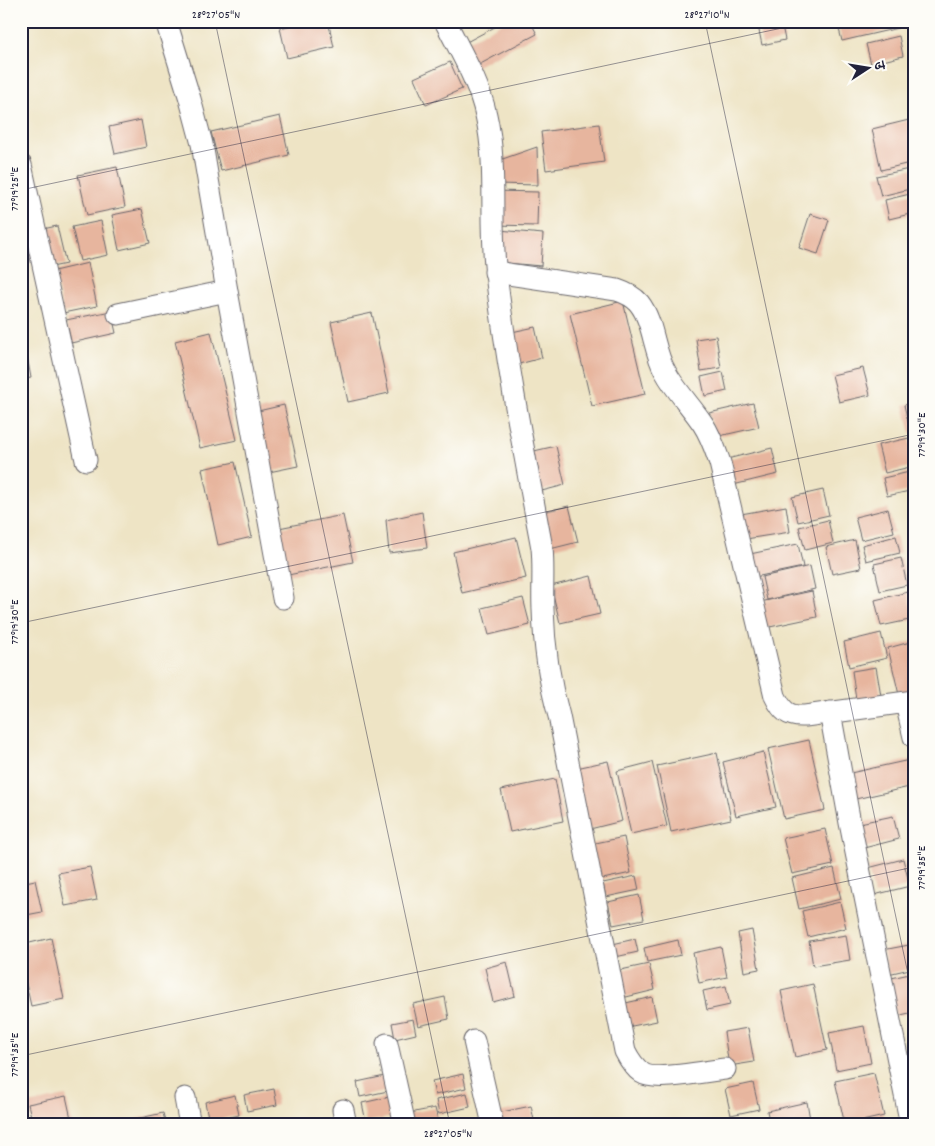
<svg xmlns="http://www.w3.org/2000/svg" width="935" height="1146" viewBox="0 0 935 1146" font-family="Dekko,'Playpen Sans Deva',sans-serif">
	<rect width="100%" height="100%" fill="#fdfcf7"/>
	<filter id="ink" filterUnits="userSpaceOnUse"><feTurbulence type="fractalNoise" baseFrequency=".02" numOctaves="2"/><feDisplacementMap in="SourceGraphic" scale="10" xChannelSelector="R" yChannelSelector="G"/><feConvolveMatrix kernelMatrix="1 2 1 2 8 2 1 2 1" color-interpolation-filters="sRGB"/></filter>
	<filter id="wash" filterUnits="userSpaceOnUse"><feTurbulence type="fractalNoise" baseFrequency=".0096" numOctaves="4" result="noise"/><feDisplacementMap in="SourceGraphic" scale="20" xChannelSelector="R" yChannelSelector="G"/><feGaussianBlur stdDeviation="1.12" result="paint"/><feColorMatrix in="noise" values="0 0 0 0 0 0 0 0 0 0 0 0 0 0 0 0 0 1.4 0 .05"/><feComposite in="paint" operator="in"/></filter>
	<g filter="url(#wash)">
		<rect width="100%" height="100%" fill="#eee4c5"/>
		<g id="blocks">
			<g fill="#e7b59e">
				<polygon points="308,21 328,21 334,47 287,58 280,28"/>
				<polygon points="506,21 530,21 537,34 471,69 459,46"/>
				<polygon points="757,21 781,21 785,40 762,45"/>
				<polygon points="837,21 896,21 898,28 842,41"/>
				<polygon points="899,36 903,56 871,64 866,44"/>
				<polygon points="450,62 462,89 426,105 414,78"/>
				<polygon points="280,116 289,155 221,171 211,132"/>
				<polygon points="913,119 914,162 881,170 872,129"/>
				<polygon points="141,120 146,147 115,154 109,127"/>
				<polygon points="599,124 604,162 546,170 541,132"/>
				<polygon points="537,147 538,185 497,184 494,162"/>
				<polygon points="117,167 125,207 87,215 78,175"/>
				<polygon points="914,168 914,188 881,196 876,176"/>
				<polygon points="495,191 538,192 537,226 495,225"/>
				<polygon points="914,193 914,213 889,219 885,200"/>
				<polygon points="142,209 150,243 119,250 112,215"/>
				<polygon points="810,214 829,220 818,254 799,248"/>
				<polygon points="101,221 108,255 80,261 72,227"/>
				<polygon points="57,226 66,264 47,268 38,230"/>
				<polygon points="499,230 543,234 541,266 496,262"/>
				<polygon points="88,263 97,306 63,313 54,271"/>
				<polygon points="623,301 645,394 592,406 570,314"/>
				<polygon points="111,311 116,333 71,343 66,320"/>
				<polygon points="372,313 389,393 348,402 331,322"/>
				<polygon points="535,327 542,358 515,365 507,333"/>
				<polygon points="211,332 237,440 200,448 175,341"/>
				<polygon points="716,336 721,368 701,371 696,339"/>
				<polygon points="25,345 31,378 21,380 21,346"/>
				<polygon points="863,368 870,395 839,402 832,375"/>
				<polygon points="723,372 727,391 705,396 701,377"/>
				<polygon points="753,403 759,427 715,437 709,413"/>
				<polygon points="914,403 914,434 911,434 904,405"/>
				<polygon points="284,405 298,466 269,472 254,412"/>
				<polygon points="909,438 914,458 914,466 885,473 878,445"/>
				<polygon points="556,446 565,485 534,493 525,453"/>
				<polygon points="772,448 778,474 733,485 727,459"/>
				<polygon points="235,462 252,537 218,545 202,469"/>
				<polygon points="914,471 914,490 887,496 883,478"/>
				<polygon points="823,490 829,515 798,522 792,497"/>
				<polygon points="569,506 578,542 546,550 537,513"/>
				<polygon points="786,506 790,532 746,539 741,514"/>
				<polygon points="888,509 894,532 861,540 855,517"/>
				<polygon points="422,512 427,548 389,553 386,520"/>
				<polygon points="343,515 353,562 288,575 279,528"/>
				<polygon points="828,520 833,543 805,550 799,527"/>
				<polygon points="896,536 900,553 866,561 862,545"/>
				<polygon points="516,537 526,578 462,593 453,552"/>
				<polygon points="855,540 861,568 832,574 826,547"/>
				<polygon points="798,544 803,567 755,577 750,554"/>
				<polygon points="901,558 907,585 880,591 874,564"/>
				<polygon points="810,566 815,589 767,600 762,577"/>
				<polygon points="591,576 600,614 560,623 551,586"/>
				<polygon points="812,591 817,617 765,628 760,602"/>
				<polygon points="908,592 914,619 881,626 875,600"/>
				<polygon points="523,598 530,625 489,635 482,608"/>
				<polygon points="881,633 887,658 849,667 844,642"/>
				<polygon points="914,641 914,696 900,699 888,648"/>
				<polygon points="876,667 882,701 857,706 852,671"/>
				<polygon points="809,740 825,810 784,819 768,749"/>
				<polygon points="763,752 776,807 736,816 723,762"/>
				<polygon points="717,753 731,819 671,832 657,766"/>
				<polygon points="914,759 914,786 851,800 846,774"/>
				<polygon points="608,761 622,821 586,830 572,769"/>
				<polygon points="652,762 667,826 631,834 617,771"/>
				<polygon points="555,779 563,821 510,832 501,790"/>
				<polygon points="893,816 899,839 860,849 855,824"/>
				<polygon points="825,829 833,865 792,874 783,838"/>
				<polygon points="624,837 631,873 598,880 591,844"/>
				<polygon points="903,859 910,886 874,895 868,868"/>
				<polygon points="90,867 97,900 65,906 58,873"/>
				<polygon points="834,868 841,899 799,909 792,878"/>
				<polygon points="636,876 639,890 606,897 603,883"/>
				<polygon points="35,880 42,912 21,916 21,883"/>
				<polygon points="639,895 644,919 613,925 608,902"/>
				<polygon points="840,902 846,928 808,937 802,911"/>
				<polygon points="752,930 759,969 744,972 738,933"/>
				<polygon points="846,935 850,960 813,966 809,941"/>
				<polygon points="51,938 64,999 31,1006 21,961 21,945"/>
				<polygon points="635,939 638,952 611,958 608,945"/>
				<polygon points="678,940 681,955 647,962 644,948"/>
				<polygon points="914,944 914,968 888,974 883,950"/>
				<polygon points="721,947 727,977 699,983 693,953"/>
				<polygon points="507,962 515,996 493,1002 485,968"/>
				<polygon points="649,964 655,990 622,998 616,971"/>
				<polygon points="914,973 914,1012 896,1016 887,979"/>
				<polygon points="813,984 827,1050 795,1057 781,991"/>
				<polygon points="726,986 730,1005 707,1010 703,991"/>
				<polygon points="445,997 449,1019 418,1026 413,1004"/>
				<polygon points="652,997 657,1021 622,1028 617,1005"/>
				<polygon points="413,1019 416,1034 395,1039 392,1023"/>
				<polygon points="864,1026 871,1063 836,1070 829,1033"/>
				<polygon points="748,1028 754,1062 729,1066 724,1032"/>
				<polygon points="874,1073 884,1116 845,1125 835,1081"/>
				<polygon points="463,1074 466,1088 435,1095 432,1081"/>
				<polygon points="385,1076 388,1091 360,1097 357,1082"/>
				<polygon points="753,1083 759,1109 731,1115 725,1089"/>
				<polygon points="274,1089 277,1105 247,1111 244,1095"/>
				<polygon points="467,1093 470,1107 439,1114 436,1100"/>
				<polygon points="235,1095 239,1115 209,1122 205,1102"/>
				<polygon points="66,1096 72,1123 63,1125 33,1125 28,1104"/>
				<polygon points="389,1097 393,1117 366,1122 362,1103"/>
				<polygon points="807,1102 811,1125 770,1125 767,1111"/>
				<polygon points="531,1106 535,1125 500,1125 497,1113"/>
				<polygon points="435,1108 439,1125 408,1125 405,1114"/>
				<polygon points="163,1113 166,1125 132,1125 131,1120"/>
			</g>
		</g>
	</g>
	<g filter="url(#ink)">
		<use href="#blocks" fill-opacity="0" stroke="#69666b" stroke-width="1"/>
		<g fill="none" stroke-linecap="round" stroke-linejoin="round">
			<defs>
				<g id="minor">
					<polyline points="166,21 190,99 202,144 227,291 283,598"/>
					<path d="M445,21C460,51 479,82 486,115C498,167 489,222 496,274C507,366 525,457 542,548C544,568 542,589 543,609C544,646 549,681 559,716L625,1051C629,1059 635,1068 642,1073C655,1082 707,1071 725,1069"/>
					<polyline points="21,165 86,460"/>
					<path d="M495,272L617,290C626,293 633,296 639,303C654,322 653,350 665,371C675,390 691,406 703,424C711,436 715,449 720,463L775,696C782,711 788,717 805,716L914,701"/>
					<polyline points="118,314 227,291"/>
					<polyline points="906,703 914,737"/>
					<polyline points="830,712 850,823 911,1125"/>
					<polyline points="474,1041 493,1125"/>
					<polyline points="387,1044 405,1125"/>
					<polyline points="185,1098 190,1125"/>
					<polyline points="343,1110 346,1125"/>
				</g>
			</defs>
			<use href="#minor" stroke="#69666b" stroke-width="23"/>
			<use href="#minor" stroke="#fff" stroke-width="21"/>
		</g>
	</g>
	<path fill="none" stroke="#22223b" stroke-width="1" stroke-opacity="0.45" d="M215,21L450,1125M705,21L914,1002M21,190L815,21M21,623L914,434M21,1056L914,867"/>
	<rect width="935" height="1146" fill="none" stroke="#fdfcf7" stroke-width="55"/>
	<g transform="translate(868 68) rotate(78)" stroke="#fdfcf7" stroke-width="4" paint-order="stroke">
	<path d="M0-4L9 19L0 12L-9 19Z" fill="#22223b"/>
	<text y="-8" font-size="14" font-weight="bold" text-anchor="middle" fill="#22223b">उ</text>
	</g>
	<rect x="28" y="28" width="880" height="1090" fill="none" stroke="#22223b" stroke-width="2"/>
	<g font-size="12" text-anchor="middle" fill="#22223b">
		<text x="216" y="18">28°27'05"N</text>
		<text x="707" y="18">28°27'10"N</text>
		<text transform="translate(14 189) rotate(-90)" y="4">77°19'25"E</text>
		<text transform="translate(921 435) rotate(-90)" y="4">77°19'30"E</text>
		<text transform="translate(14 622) rotate(-90)" y="4">77°19'30"E</text>
		<text transform="translate(921 868) rotate(-90)" y="4">77°19'35"E</text>
		<text transform="translate(14 1055) rotate(-90)" y="4">77°19'35"E</text>
		<text x="448" y="1137">28°27'05"N</text>
	</g>
</svg>
